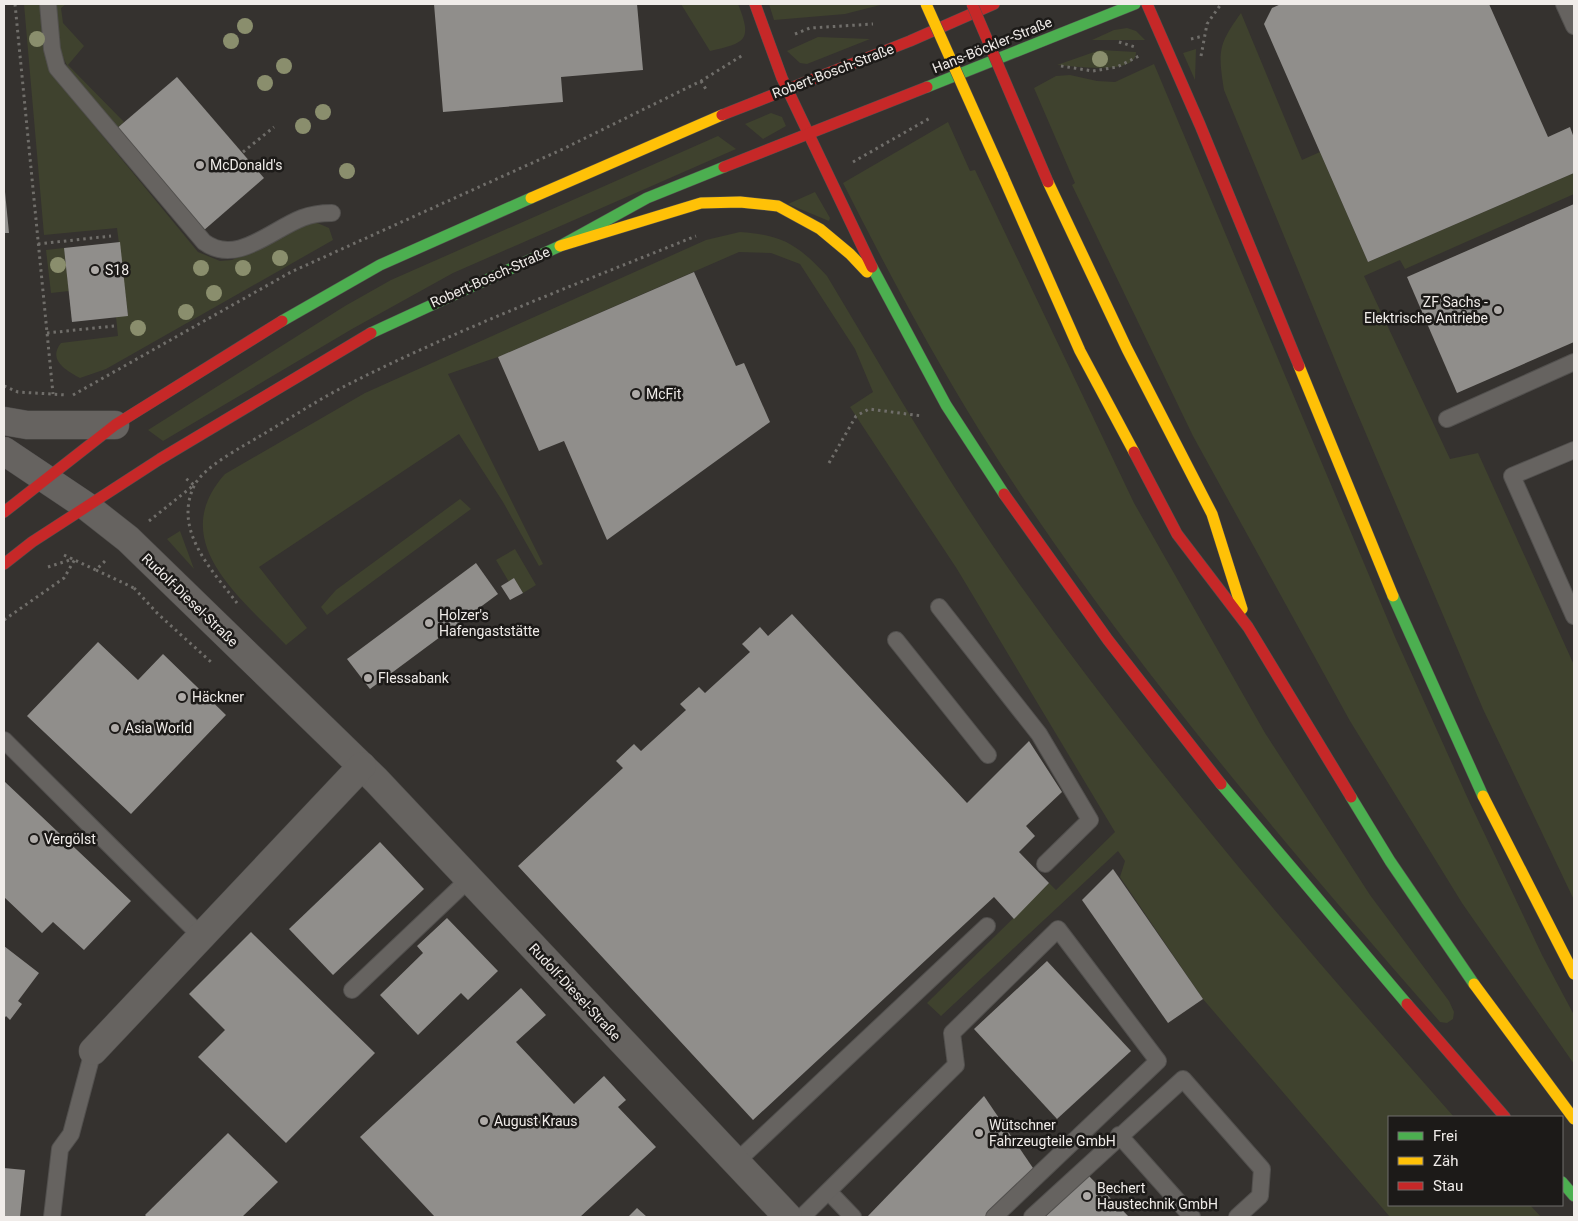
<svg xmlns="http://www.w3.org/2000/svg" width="1578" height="1221" viewBox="0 0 1578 1221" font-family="Roboto,sans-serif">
	<rect width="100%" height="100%" fill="#35322f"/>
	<g fill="#3f422e">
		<path d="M24,4H41L50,72L198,252L220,261L232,260L296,228L315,222L329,228L333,240L106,369L80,378C67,371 47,360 61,343L118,336L116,317L128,315L117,228L44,235Z"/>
		<path d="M53,4H66L61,8L63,23L84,46L68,65L124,122L118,127C98,106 75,85 63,57C56,41 55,21 53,4Z"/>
		<path d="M681,4H738C753,41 745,43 710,51Z"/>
		<polygon points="769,4 884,4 845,14 774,20"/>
		<path d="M1241,13L1302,160L1320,152L1368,262L1574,173V194L1405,269L1400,260L1364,276L1450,459L1478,453L1574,665V900L1483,709L1344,382L1224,90C1218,51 1218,45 1241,13Z"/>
		<polygon points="1127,28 1136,31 1145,40 1092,40 1114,30"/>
		<polygon points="818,37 870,39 807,64 800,63 787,51"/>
		<polygon points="1196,49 1195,80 1183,53"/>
		<path d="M1100,50L1136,52C1137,76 1073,66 1057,65Z"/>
		<polygon points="1154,64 1395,637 1468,799 1542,955 1574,1015 1574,1064 1462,903 1350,721 1193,436 1072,185 1075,183 1034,88 1056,76 1070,75 1097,81 1115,82"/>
		<polygon points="771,113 782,117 786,126 763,139 745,124"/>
		<path d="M948,122L970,171L975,170L1134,503L1265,733L1370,895L1449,1001L1454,1012L1453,1019L1447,1023L1440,1022C1277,835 1113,643 981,433C931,352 886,268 843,183Z"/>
		<polygon points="718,136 736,149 453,273 352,329 163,441 148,430 345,306 391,280"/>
		<polygon points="815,192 830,218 829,221 788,204"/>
		<path d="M740,232C783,235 798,245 827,276C890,381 951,489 1023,589C1155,774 1304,947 1454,1117H1389V1205H1530L1541,1217H1390L1203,999L1120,877L1125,861L1118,851L941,1016L927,1003L1049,883L1056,890L1115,832L957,569L850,407L873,392L855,349L800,264L771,253L739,252L498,357L448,374L543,564L539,566L503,502L459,434L259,567L307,628L286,645C241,598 165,541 225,474L365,393L706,240Z"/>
		<polygon points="64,248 69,291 51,293 46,250"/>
		<polygon points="460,499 471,509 327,615 321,607 336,590"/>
		<polygon points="180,531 194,569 167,539"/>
		<polygon points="515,549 536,585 523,593 514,578 509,582 496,560"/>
	</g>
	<g fill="#908e8b">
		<polygon points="434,4 637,4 643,70 561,77 563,102 443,112"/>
		<polygon points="1281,4 1489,4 1548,137 1570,127 1574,138 1574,173 1368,262 1264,24 1272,8"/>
		<polygon points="177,77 264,178 203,231 115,130"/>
		<polygon points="5,192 9,233 4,233 4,193"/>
		<polygon points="1574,204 1574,342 1457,393 1407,277"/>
		<polygon points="120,242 128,316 72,322 64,248"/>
		<polygon points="694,272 736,366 744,363 770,422 607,540 564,441 539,451 498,357"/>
		<polygon points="476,563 498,594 370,689 347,659"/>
		<polygon points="514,578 523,593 510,600 501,586"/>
		<polygon points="792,614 967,803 1029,741 1062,792 1026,826 1035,836 1019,852 1049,883 1014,919 994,897 753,1120 518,866 623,768 616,761 634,744 641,751 686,710 680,704 699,687 705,693 750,652 742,644 760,627 768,636"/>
		<polygon points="98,642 138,680 163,654 226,715 131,814 27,716"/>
		<polygon points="4,781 131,901 84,950 53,922 42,933 4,897"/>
		<polygon points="380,842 424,889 333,975 289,929"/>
		<polygon points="1113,869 1203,999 1168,1023 1082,900"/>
		<polygon points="447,918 498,971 468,1000 461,993 418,1035 380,995 423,953 417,946"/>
		<polygon points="251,932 375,1053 286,1143 198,1057 225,1030 189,994"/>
		<polygon points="4,946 39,973 18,1001 22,1004 10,1020 6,1016 4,1019"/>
		<polygon points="1047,961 1131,1051 1057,1119 974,1029"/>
		<polygon points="521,988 546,1015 516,1042 574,1104 604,1076 626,1100 618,1107 656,1147 580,1217 435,1217 360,1137"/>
		<polygon points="984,1096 1035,1171 987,1217 867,1217"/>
		<polygon points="228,1133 278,1182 242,1217 147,1217 145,1215"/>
		<polygon points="4,1168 25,1170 20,1217 4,1217"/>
		<polygon points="1088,1175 1129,1217 1045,1217"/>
		<polygon points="637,1208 647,1217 628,1217"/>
	</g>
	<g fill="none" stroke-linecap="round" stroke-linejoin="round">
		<defs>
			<g id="lane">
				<path d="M48,4L52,49L57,68L204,242C236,266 271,230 302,218C312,214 322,213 332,213"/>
				<polyline points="1564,4 1574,26"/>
				<polyline points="1447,419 1574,362"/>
				<polyline points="1574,450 1512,476 1574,616"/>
				<polyline points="939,607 1039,734 1090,820 1045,864"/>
				<polyline points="896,640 988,755"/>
				<polyline points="4,740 201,936"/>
				<polyline points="352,990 469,879"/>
				<polyline points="1119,1135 1192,1217"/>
				<polyline points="736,1162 987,926"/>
				<polyline points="829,1192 853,1217"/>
				<polyline points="52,1217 60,1149 71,1134 93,1051"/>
				<polyline points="802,1217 956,1065 952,1033 1058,929 1158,1061 994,1217"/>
				<polyline points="1032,1217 1183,1079 1262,1169 1260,1196 1237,1217"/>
			</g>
			<g id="street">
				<polyline points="4,421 27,425 115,425"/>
				<polyline points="4,451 86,506 128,539 376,780 788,1217"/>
				<polyline points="93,1051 362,766"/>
			</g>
			<g id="fast">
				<polyline points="927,87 1135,4"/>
				<polyline points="872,267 946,405 1004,494"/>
				<polyline points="282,321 380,265 531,198"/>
				<polyline points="371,333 560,246 647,198 724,167"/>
				<polyline points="1393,596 1483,796"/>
				<polyline points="1221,784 1407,1004"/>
				<polyline points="1351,797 1390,861 1474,984"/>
				<polyline points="1562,1182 1574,1196"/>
			</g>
			<g id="slow">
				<polyline points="1002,174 1080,351 1134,452"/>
				<polyline points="1048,182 1127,349 1212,514 1242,609"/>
				<polyline points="531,198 722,115"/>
				<polyline points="560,246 701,203 740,202 778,206 820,229 850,254 867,272"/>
				<polyline points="1299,366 1393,596"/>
				<polyline points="1483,796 1574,974"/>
				<polyline points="1474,984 1574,1119"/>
			</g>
			<g id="jam">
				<polyline points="755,4 782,78 872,267"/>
				<polyline points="1147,4 1200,125 1299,366"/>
				<polyline points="722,115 910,41 994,4"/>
				<polyline points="724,167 927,87"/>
				<polyline points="1134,452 1177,534 1248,627 1351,797"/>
				<polyline points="1004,494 1108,640 1221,784"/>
				<polyline points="4,512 115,425 282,321"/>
				<polyline points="4,564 32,542 160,459 371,333"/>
				<polyline points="1407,1004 1505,1117"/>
			</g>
		</defs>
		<use href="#lane" stroke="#52504e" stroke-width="18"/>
		<use href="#street" stroke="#52504e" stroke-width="29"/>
		<use href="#fast" stroke="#52504e" stroke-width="12"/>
		<use href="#slow" stroke="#52504e" stroke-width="12"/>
		<use href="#jam" stroke="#52504e" stroke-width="12"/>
		<g stroke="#706e6a" stroke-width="3" stroke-dasharray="2.5 4" stroke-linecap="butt">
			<polyline points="15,4 53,394"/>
			<polyline points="795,34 810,28 873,24"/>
			<polyline points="1191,39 1203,36"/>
			<polyline points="1119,42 1135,47"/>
			<polyline points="1201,56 1207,24 1221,4"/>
			<polyline points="1061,66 1093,71 1117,67 1141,55"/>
			<polyline points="701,81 707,91"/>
			<polyline points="243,152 274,127"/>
			<polyline points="853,162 930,118"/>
			<polyline points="38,244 111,236"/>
			<polyline points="47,333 114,326"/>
			<polyline points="4,386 18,392 67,395"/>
			<polyline points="73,395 291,272 563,149 701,81 743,55"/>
			<polyline points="829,463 856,416 869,409 922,416"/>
			<polyline points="149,521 194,485 184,477"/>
			<polyline points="64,555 96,570 107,559"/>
			<polyline points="48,567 73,559"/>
			<polyline points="96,570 136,589"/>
			<polyline points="134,588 158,614 211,662"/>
			<path d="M237,603C212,570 173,531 194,486C203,467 242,447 260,436C291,418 322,397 355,381C465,326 582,282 696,236"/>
			<polyline points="4,620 64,578 75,559"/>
		</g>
		<use href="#lane" stroke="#666360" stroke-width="16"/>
		<use href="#street" stroke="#666360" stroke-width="28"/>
		<use href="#fast" stroke="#4caf50" stroke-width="11"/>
		<use href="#slow" stroke="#ffc107" stroke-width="11"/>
		<use href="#jam" stroke="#c62828" stroke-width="11"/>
		<defs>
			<polyline id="slow-bridge" points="926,4 1002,174"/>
			<polyline id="jam-bridge" points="972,4 1048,182"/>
		</defs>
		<use href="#slow-bridge" stroke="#52504e" stroke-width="12" stroke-linecap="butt"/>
		<use href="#jam-bridge" stroke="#52504e" stroke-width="12" stroke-linecap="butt"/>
		<use href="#slow-bridge" stroke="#ffc107" stroke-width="11"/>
		<use href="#jam-bridge" stroke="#c62828" stroke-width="11"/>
	</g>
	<g fill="#8a8e6d">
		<circle cx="245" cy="26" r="8"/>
		<circle cx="37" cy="39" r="8"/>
		<circle cx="231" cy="41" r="8"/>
		<circle cx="1100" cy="59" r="8"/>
		<circle cx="284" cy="66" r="8"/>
		<circle cx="265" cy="83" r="8"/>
		<circle cx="323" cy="112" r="8"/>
		<circle cx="303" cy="126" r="8"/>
		<circle cx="347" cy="171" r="8"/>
		<circle cx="280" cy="258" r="8"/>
		<circle cx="58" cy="265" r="8"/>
		<circle cx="201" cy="268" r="8"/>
		<circle cx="243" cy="268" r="8"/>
		<circle cx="214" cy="293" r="8"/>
		<circle cx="186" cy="312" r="8"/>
		<circle cx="138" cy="328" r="8"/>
	</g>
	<g fill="#afaba8" stroke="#1c1a18" stroke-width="2">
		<circle cx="200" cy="165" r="5"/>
		<circle cx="95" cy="270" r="5"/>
		<circle cx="1498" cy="310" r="5"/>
		<circle cx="636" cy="394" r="5"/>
		<circle cx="429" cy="623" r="5"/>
		<circle cx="368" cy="678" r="5"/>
		<circle cx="182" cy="697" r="5"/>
		<circle cx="115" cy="728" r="5"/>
		<circle cx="34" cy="839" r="5"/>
		<circle cx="484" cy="1121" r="5"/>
		<circle cx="979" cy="1133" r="5"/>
		<circle cx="1087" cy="1196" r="5"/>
	</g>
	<g text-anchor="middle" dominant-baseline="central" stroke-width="5" stroke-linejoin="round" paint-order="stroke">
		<g font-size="14" fill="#f0ece9" stroke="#1c1a18">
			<text transform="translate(992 45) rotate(-22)">Hans-Böckler-Straße</text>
			<text transform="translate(833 71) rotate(-21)">Robert-Bosch-Straße</text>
			<text transform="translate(490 277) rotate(-24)">Robert-Bosch-Straße</text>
			<text transform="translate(190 600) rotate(44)">Rudolf-Diesel-Straße</text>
			<text transform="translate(575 992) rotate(47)">Rudolf-Diesel-Straße</text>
		</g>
		<g font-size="14" fill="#f0ece9" stroke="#1c1a18" text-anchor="start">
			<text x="210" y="165">McDonald's</text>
			<text x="105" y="270">S18</text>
			<text x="1488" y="302" text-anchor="end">ZF Sachs -<tspan x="1488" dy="16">Elektrische Antriebe</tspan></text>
			<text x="646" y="394">McFit</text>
			<text x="439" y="615">Holzer's<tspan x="439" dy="16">Hafengaststätte</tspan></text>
			<text x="378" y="678">Flessabank</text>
			<text x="192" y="697">Häckner</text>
			<text x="125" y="728">Asia World</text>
			<text x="44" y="839">Vergölst</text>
			<text x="494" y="1121">August Kraus</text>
			<text x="989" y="1125">Wütschner<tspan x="989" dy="16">Fahrzeugteile GmbH</tspan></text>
			<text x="1097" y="1188">Bechert<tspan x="1097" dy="16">Haustechnik GmbH</tspan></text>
		</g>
	</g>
	<rect width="1578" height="1221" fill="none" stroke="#f0ece9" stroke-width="10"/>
	<rect x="1388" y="1116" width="175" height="90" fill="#1c1a18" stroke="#716e6c"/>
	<rect x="1398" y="1132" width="25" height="8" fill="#4caf50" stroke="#716e6c"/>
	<text x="1433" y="1141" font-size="15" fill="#f0ece9">Frei</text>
	<rect x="1398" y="1157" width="25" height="8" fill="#ffc107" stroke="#716e6c"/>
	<text x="1433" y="1166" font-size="15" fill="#f0ece9">Zäh</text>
	<rect x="1398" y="1182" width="25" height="8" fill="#c62828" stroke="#716e6c"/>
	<text x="1433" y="1191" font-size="15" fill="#f0ece9">Stau</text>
</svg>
